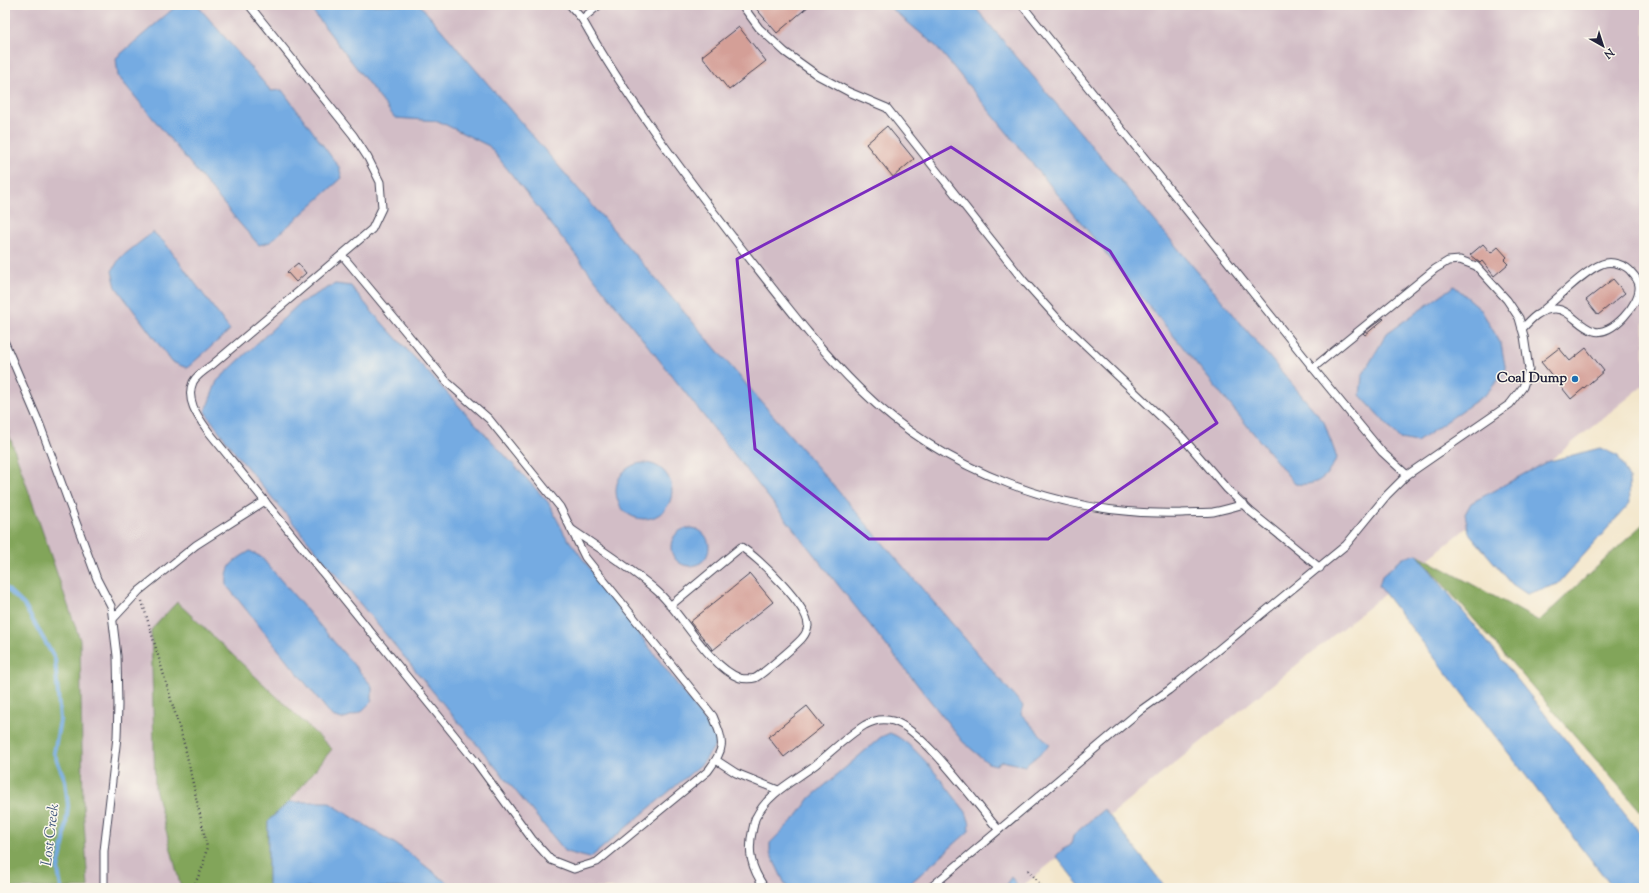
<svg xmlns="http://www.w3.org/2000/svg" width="1649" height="893" viewBox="0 0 1649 893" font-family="'Sorts Mill Goudy',serif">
	<rect width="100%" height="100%" fill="#fbf7ec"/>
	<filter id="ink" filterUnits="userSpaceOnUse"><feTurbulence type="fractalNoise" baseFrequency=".025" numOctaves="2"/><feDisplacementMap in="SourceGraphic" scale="8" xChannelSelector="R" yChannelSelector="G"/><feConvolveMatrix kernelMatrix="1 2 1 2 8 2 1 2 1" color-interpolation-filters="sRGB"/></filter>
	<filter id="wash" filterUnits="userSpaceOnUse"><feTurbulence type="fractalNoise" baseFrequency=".012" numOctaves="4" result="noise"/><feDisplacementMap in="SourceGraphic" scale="16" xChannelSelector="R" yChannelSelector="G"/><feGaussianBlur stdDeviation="0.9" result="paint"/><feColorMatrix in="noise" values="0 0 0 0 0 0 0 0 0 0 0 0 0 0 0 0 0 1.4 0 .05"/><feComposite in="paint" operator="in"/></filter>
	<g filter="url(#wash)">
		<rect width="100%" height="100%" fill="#f3e6cb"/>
		<polygon fill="#d2bdc6" points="5,5 1644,5 1644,385 1020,888 5,888"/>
		<g fill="#82a55a" stroke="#52644a">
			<polygon points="5,423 80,640 83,803 88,888 5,888"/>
			<polygon points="1644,523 1644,815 1417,554 1539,621"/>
			<polygon points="177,602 332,749 289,802 268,821 268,888 181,888 155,788 151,630"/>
		</g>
		<g fill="#74abe2" stroke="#4b668e">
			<polygon points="197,5 271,91 282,90 339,167 342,178 270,242 259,245 241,225 118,76 116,58 174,8"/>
			<polygon points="308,5 420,5 1023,706 1021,714 1050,745 1025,766 1002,761 996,765 988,763 963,742 489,146 438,121 395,118"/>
			<path d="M887,5H973L1324,422L1337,458C1326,478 1319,486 1295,484L937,47Z"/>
			<polygon points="153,232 165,243 230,330 187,368 172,362 116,287 112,271 120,258"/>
			<polygon points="335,284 351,286 373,313 548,502 565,535 719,740 703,763 590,858 566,852 236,454 205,412 217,381 300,303"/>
			<polygon points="1454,286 1480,308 1501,344 1506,371 1486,394 1417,442 1400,439 1360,395 1362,376 1387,333"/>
			<polygon points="1600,448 1618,456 1629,478 1630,503 1558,584 1527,594 1512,584 1469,533 1465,514 1471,503 1546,462"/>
			<circle cx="644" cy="491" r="28"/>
			<circle cx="690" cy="547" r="19"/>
			<path d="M250,551L261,557L372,686V701L361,712L342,719L332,716L227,586C225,564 234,561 250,551Z"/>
			<polygon points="1417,554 1644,838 1644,888 1613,888 1379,586 1382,576 1403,557"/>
			<path d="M890,733C917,743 947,789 966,812L970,824L969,831L905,888H787L770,853V843L797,816L810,798L881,737Z"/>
			<polygon points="289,802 328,802 402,848 454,888 268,888 268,821"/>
			<polygon points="1104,809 1166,888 1081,888 1056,856 1062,850 1071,845 1073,835"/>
			<polygon points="1011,877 1020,888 1004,888"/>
		</g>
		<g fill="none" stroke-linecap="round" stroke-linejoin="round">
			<polyline stroke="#74abe2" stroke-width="4" points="5,587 24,605 55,659 60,720 54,753 65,780 68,806 64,841 58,869 61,888"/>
		</g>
		<g id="blocks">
			<g fill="#d49f97">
				<polygon points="753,5 810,5 777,33"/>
				<polygon points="739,27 766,61 729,90 702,56"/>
				<polygon points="887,126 914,159 893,177 866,144"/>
				<polygon points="1483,244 1491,253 1498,247 1507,257 1504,260 1508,264 1494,276 1482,261 1480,263 1470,255"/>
				<polygon points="298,263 306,273 296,282 287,272"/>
				<polygon points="1613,279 1625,293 1598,315 1586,300"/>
				<polygon points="1383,318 1384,319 1365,335 1363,333"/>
				<polygon points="1559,348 1570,361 1586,348 1604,371 1571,399 1541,362"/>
				<polygon points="750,574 773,602 713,650 690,622"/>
				<polygon points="807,706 823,726 784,757 768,737"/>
			</g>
		</g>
	</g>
	<g filter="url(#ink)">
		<use href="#blocks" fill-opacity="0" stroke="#413f51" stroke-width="1"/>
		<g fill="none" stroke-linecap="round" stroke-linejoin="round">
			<defs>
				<g id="lane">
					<path d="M249,5L353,135L368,158L380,182L382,208L372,229L212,365C206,369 196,376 193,382C185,400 198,417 208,431L476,762L532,839L551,860L574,869L597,862L708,771C726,747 724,743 713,716L585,557L560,507L489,419L448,383L342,255"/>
					<polyline points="570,5 582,19 599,5"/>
					<polyline points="742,5 759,28 785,52 817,75 849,92 887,108 1023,280 1058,319 1182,437 1227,489 1251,512 1320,568"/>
					<polyline points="1022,5 1313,368 1382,452 1407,475"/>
					<path d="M582,19C627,99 682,171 738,244C777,293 815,345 860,389C944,472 1065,517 1182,513C1193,512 1203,513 1213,512C1223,510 1234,507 1244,504"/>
					<path d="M1522,329C1531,319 1540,309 1555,309C1570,309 1579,327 1594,331C1611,337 1641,303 1639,286C1639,282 1635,276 1632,273C1627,265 1611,260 1602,264C1585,270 1557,299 1542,311"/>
					<polyline points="5,343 40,425 97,579 111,606 117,656 118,705 117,737 104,851 104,888"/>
					<path d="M571,529C600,549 631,568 657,591C682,613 708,666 740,678C743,679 752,679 755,678C760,676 799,643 803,637C805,635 807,630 808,626C809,607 758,557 741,547L670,606"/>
					<polyline points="113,619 139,591 196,545 265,501"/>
					<polyline points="716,760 736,773 778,790"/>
					<path d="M765,888C751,868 747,852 753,828C754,825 754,820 756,817C769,792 794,781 815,765C831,752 847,736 865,725C874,720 883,718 893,721C924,730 975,803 998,829"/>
					<polyline points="930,888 1141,710 1169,690 1346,545 1387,495 1407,475 1510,404 1523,387 1529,369 1524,336 1519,318 1507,300 1476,266 1460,260 1448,261 1435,269 1313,368"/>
				</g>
			</defs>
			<use href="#lane" stroke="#413f51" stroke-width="9"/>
			<g stroke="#413f51" stroke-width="2.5" stroke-dasharray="1 3" stroke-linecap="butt">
				<polyline points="142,601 185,747 207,847 203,866 193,888"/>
				<polyline points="1028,870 1043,888"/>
			</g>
			<use href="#lane" stroke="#fff" stroke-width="7"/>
		</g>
	</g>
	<path fill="none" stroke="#7b2cbf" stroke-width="3" stroke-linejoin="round" d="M951,147L1110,251L1217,423L1048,539H869L755,449L737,259Z"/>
	<circle fill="#1f6fb2" stroke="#fbf7ec" stroke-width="1.5" cx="1575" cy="379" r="4"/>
	<g text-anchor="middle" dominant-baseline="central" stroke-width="3" stroke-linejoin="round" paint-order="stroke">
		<g font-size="14" font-weight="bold" fill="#22223b" stroke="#fbf7ec" text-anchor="end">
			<text x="1567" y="379">Coal Dump</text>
		</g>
		<g font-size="15" font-style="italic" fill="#43597e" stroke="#fbf7ec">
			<text transform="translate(51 835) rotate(-83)">Lost Creek</text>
		</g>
	</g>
	<rect width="1649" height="893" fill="none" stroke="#fbf7ec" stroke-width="20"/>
	<g transform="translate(1603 46) rotate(141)" stroke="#fbf7ec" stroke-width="3" paint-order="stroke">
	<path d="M0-3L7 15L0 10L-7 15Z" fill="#22223b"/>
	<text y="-6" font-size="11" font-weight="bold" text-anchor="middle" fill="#22223b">N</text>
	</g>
</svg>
